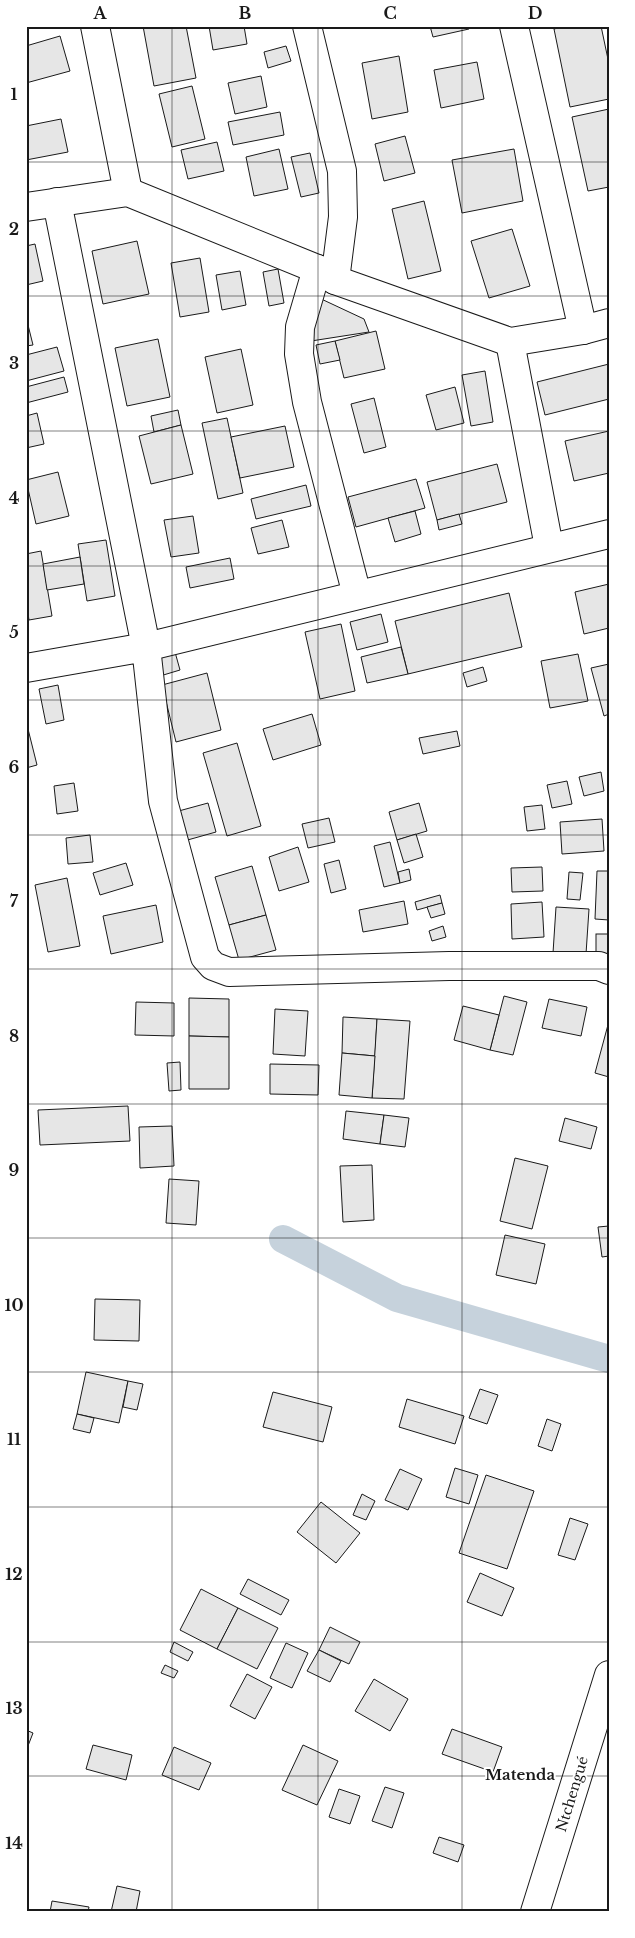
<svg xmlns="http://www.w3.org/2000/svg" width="635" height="1938" viewBox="0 0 635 1938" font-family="'Libre Baskerville',serif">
	<rect width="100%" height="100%" fill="#fff"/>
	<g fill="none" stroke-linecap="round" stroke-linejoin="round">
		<polyline stroke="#c6d2dc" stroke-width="28" points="283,1239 397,1298 609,1359"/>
	</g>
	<g fill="#e6e6e6" stroke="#1a1a1a">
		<polygon points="143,26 186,26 196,78 154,86"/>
		<polygon points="209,26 244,26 247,44 213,50"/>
		<polygon points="430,26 469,26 469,29 433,37"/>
		<polygon points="566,26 601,26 609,64 609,99 570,107 554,29"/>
		<polygon points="60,36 70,71 26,83 26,46"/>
		<polygon points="286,46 291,61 268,68 264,52"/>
		<polygon points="399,56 408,112 372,119 362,63"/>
		<polygon points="477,62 484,99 441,108 434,70"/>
		<polygon points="261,76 267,107 235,114 228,83"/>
		<polygon points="192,86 205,139 172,147 159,94"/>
		<polygon points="609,109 609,187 588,191 572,117"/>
		<polygon points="280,112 284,135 233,145 228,122"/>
		<polygon points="61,119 68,152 26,160 26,126"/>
		<polygon points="405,136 415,173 384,181 375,144"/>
		<polygon points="217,142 224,171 188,179 181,150"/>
		<polygon points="279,149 288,189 254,196 246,157"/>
		<polygon points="514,149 523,201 462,213 452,160"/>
		<polygon points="310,153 319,193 301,197 291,157"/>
		<polygon points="424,201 441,271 408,279 392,209"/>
		<polygon points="512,229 530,286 489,298 471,241"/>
		<polygon points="137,241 149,294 103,304 92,251"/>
		<polygon points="35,244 43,281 26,285 26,246"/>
		<polygon points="200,258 209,312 180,317 171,263"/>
		<polygon points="278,269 284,303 269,306 263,272"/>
		<polygon points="240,271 246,305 222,310 216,275"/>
		<polygon points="317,297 364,319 369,332 311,341"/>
		<polygon points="26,317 33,345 26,346"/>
		<polygon points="376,331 385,369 344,378 335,341"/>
		<polygon points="158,339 170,397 127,406 115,348"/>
		<polygon points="335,341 340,360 320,364 316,345"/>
		<polygon points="57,347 64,371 26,381 26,355"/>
		<polygon points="241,349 253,405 217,413 205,357"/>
		<polygon points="609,364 609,399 545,415 537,382"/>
		<polygon points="485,371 493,422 471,426 462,375"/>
		<polygon points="64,377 68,392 26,403 26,387"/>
		<polygon points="455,387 464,423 436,430 426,395"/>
		<polygon points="374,398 386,447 364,453 351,404"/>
		<polygon points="178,410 181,425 154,432 151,416"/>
		<polygon points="37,413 44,444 26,448 26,416"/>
		<polygon points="227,418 243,493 218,499 202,423"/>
		<polygon points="181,425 193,474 151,484 139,436"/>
		<polygon points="285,426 294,467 240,478 231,437"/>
		<polygon points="609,431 609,473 574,481 565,441"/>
		<polygon points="497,464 507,502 437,520 427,482"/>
		<polygon points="58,472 69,516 36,524 26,480"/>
		<polygon points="416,479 425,508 356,527 348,497"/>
		<polygon points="306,485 311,506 256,519 251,499"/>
		<polygon points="415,511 421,534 395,542 388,518"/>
		<polygon points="459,514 462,524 439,530 437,520"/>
		<polygon points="193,516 199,553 171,557 164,520"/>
		<polygon points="282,520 289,547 258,554 251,528"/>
		<polygon points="106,540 115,596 87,601 78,544"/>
		<polygon points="41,551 52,616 29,620 26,602 26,554"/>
		<polygon points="80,557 84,584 47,590 43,564"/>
		<polygon points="230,558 234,579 190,588 186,567"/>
		<polygon points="609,584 609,628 584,634 575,592"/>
		<polygon points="509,593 522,647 408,674 395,621"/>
		<polygon points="381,614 388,642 357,650 350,622"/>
		<polygon points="341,624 355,691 320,699 305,632"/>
		<polygon points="401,647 408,674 367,683 361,657"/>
		<polygon points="175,652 180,670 160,676 154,658"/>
		<polygon points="578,654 588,701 550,708 541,661"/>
		<polygon points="609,664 609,714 604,716 591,668"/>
		<polygon points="483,667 487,681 467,687 463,673"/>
		<polygon points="207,673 221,730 176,742 162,685"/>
		<polygon points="58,685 64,720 46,724 39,689"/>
		<polygon points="312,714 321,745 273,760 263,729"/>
		<polygon points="26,729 28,729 37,765 26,768"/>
		<polygon points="457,731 460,746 423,754 419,738"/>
		<polygon points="237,743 261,826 227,836 203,753"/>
		<polygon points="601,772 604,791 584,796 579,777"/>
		<polygon points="567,781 572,804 552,808 547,785"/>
		<polygon points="74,783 78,811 57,814 54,786"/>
		<polygon points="208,803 216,832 184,841 175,812"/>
		<polygon points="419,803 427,831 397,840 389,812"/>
		<polygon points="542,805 545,829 527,831 524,807"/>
		<polygon points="329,818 335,842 308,848 302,824"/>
		<polygon points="602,819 604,851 562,854 560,822"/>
		<polygon points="416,834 423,857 404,863 397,840"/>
		<polygon points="90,835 93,862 68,864 66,838"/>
		<polygon points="390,842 400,883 384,887 374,846"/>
		<polygon points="298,847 309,882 279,891 269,857"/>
		<polygon points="339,860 346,889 331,893 324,864"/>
		<polygon points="126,863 133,885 100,895 93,873"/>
		<polygon points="252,866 266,915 229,925 215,877"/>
		<polygon points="542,867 543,891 512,892 511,868"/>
		<polygon points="409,869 411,880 400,883 398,872"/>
		<polygon points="597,871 609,871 609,920 595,919"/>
		<polygon points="569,872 583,873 580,900 567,899"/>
		<polygon points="67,878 80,946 48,952 35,885"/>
		<polygon points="440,895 442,903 417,910 415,902"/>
		<polygon points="404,901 408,924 363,932 359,910"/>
		<polygon points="542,902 544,937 512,939 511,904"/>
		<polygon points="442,903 445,914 431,918 427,907"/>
		<polygon points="156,905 163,942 111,954 103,916"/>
		<polygon points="556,907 589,909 586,954 553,953"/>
		<polygon points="266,915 276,950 239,960 229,925"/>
		<polygon points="443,926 446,937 432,941 429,931"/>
		<rect x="596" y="934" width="13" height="23"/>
		<polygon points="504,996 527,1002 513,1055 490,1050"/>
		<polygon points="189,998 229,999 229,1037 189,1036"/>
		<polygon points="549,999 587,1007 581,1036 542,1028"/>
		<polygon points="136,1002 174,1003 174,1036 135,1035"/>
		<polygon points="463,1006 499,1015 490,1050 454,1040"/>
		<polygon points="275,1009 308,1011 305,1056 273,1054"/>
		<polygon points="343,1017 377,1019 375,1056 342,1053"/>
		<polygon points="377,1019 410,1021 404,1099 372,1098"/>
		<polygon points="609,1021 609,1077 595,1073"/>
		<polygon points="189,1036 229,1037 229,1089 189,1089"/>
		<polygon points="342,1053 375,1056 372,1098 339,1095"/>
		<polygon points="180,1062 181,1090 169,1091 167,1063"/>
		<polygon points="270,1064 319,1065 318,1095 270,1094"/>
		<polygon points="128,1106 130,1141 40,1145 38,1110"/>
		<polygon points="346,1111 384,1115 380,1144 343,1139"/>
		<polygon points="384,1115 409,1118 405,1147 380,1144"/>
		<polygon points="565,1118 597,1127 591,1149 559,1141"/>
		<polygon points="172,1126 174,1166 140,1168 139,1127"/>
		<polygon points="515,1158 548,1166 532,1229 500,1221"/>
		<polygon points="372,1165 374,1220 343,1222 340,1166"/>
		<polygon points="169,1179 199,1181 196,1225 166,1223"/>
		<polygon points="609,1226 609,1256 602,1257 598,1227"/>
		<polygon points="505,1235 545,1244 536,1284 496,1275"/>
		<polygon points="95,1299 140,1300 139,1341 94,1340"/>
		<polygon points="86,1372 128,1381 119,1423 77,1414"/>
		<polygon points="128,1381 143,1384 137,1410 123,1407"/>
		<polygon points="480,1389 498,1395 487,1424 469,1418"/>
		<polygon points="273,1392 332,1407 323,1442 263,1427"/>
		<polygon points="407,1399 464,1416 455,1444 399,1427"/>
		<polygon points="77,1414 94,1418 90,1433 73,1429"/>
		<polygon points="547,1419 561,1424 552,1451 538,1446"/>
		<polygon points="455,1468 478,1475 469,1504 446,1497"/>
		<polygon points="400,1469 422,1479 408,1510 385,1500"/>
		<polygon points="486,1475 534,1491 507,1569 459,1553"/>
		<polygon points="362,1494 375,1501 366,1520 353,1515"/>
		<polygon points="321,1502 360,1533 336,1563 297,1532"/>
		<polygon points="570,1518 588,1524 575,1560 558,1555"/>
		<polygon points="480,1573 514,1588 502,1616 467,1602"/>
		<polygon points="248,1579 289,1600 281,1615 240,1594"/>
		<polygon points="201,1589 238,1608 217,1649 180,1630"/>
		<polygon points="238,1608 278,1628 257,1669 217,1649"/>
		<polygon points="330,1627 360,1642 349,1664 319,1650"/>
		<polygon points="174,1642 193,1652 188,1661 170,1652"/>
		<polygon points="286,1643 308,1653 292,1688 270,1678"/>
		<polygon points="319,1650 341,1661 330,1682 307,1671"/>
		<polygon points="165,1665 178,1671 174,1678 161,1673"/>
		<polygon points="247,1674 272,1687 255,1719 230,1706"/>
		<polygon points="374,1679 408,1699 390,1731 355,1711"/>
		<polygon points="452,1729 502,1747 493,1772 442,1754"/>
		<polygon points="26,1730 33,1733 26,1751"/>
		<polygon points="93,1745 132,1755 126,1780 86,1769"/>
		<polygon points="303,1745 338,1761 317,1805 282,1790"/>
		<polygon points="174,1747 211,1763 199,1790 162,1775"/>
		<polygon points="385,1787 404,1793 392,1828 372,1821"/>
		<polygon points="339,1789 360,1796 350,1824 329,1817"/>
		<polygon points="439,1837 464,1845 458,1862 433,1853"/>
		<polygon points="117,1886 140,1891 136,1912 111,1912"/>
		<polygon points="52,1901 89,1907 88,1912 50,1912"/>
	</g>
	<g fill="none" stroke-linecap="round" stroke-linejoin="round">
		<defs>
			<g id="minor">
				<polyline points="95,26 128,192"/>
				<polyline points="307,26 342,171 343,217 335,280"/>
				<polyline points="514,26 583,330"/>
				<polyline points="57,202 146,647 609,534"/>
				<polyline points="26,207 128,192 317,269 335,280 510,342 583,330 609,323"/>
				<polyline points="317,269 300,327 299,354 307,402 357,595"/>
				<polyline points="510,342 549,547"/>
				<polyline points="26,668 146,647 163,801 205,957 213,966 229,972 449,966 599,966 609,970"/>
			</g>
			<polyline id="major" points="535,1912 609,1675"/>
		</defs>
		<use href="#minor" stroke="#1a1a1a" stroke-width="30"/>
		<use href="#major" stroke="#1a1a1a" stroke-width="30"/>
		<use href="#minor" stroke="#fff" stroke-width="28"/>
		<use href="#major" stroke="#fff" stroke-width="28"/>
	</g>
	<path fill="none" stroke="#1a1a1a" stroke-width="1" stroke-opacity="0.55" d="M172,26V1912M318,26V1912M462,26V1912M26,162H609M26,296H609M26,431H609M26,566H609M26,700H609M26,835H609M26,969H609M26,1104H609M26,1238H609M26,1372H609M26,1507H609M26,1642H609M26,1776H609"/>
	<g text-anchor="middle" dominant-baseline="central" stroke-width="4" stroke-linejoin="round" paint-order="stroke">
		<g font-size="14" fill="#1a1a1a" stroke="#fff">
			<text transform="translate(572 1794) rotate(-73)">Ntchengué</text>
		</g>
		<g font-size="15" font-weight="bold" fill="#1a1a1a" stroke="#fff">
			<text x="520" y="1774">Matenda</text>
		</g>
	</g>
	<rect width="635" height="1938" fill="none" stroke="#ffffff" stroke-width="55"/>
	<rect x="28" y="28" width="580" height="1882" fill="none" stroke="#1a1a1a" stroke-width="2"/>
	<g font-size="16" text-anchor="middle" font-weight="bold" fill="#1a1a1a">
		<text x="100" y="19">A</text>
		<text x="245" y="19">B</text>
		<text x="390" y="19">C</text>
		<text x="535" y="19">D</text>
		<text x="14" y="100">1</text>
		<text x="14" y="235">2</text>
		<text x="14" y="369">3</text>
		<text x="14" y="504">4</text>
		<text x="14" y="638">5</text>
		<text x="14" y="773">6</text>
		<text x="14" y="907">7</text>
		<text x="14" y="1042">8</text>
		<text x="14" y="1176">9</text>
		<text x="14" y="1311">10</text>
		<text x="14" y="1445">11</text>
		<text x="14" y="1580">12</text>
		<text x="14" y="1714">13</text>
		<text x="14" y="1849">14</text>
	</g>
</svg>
